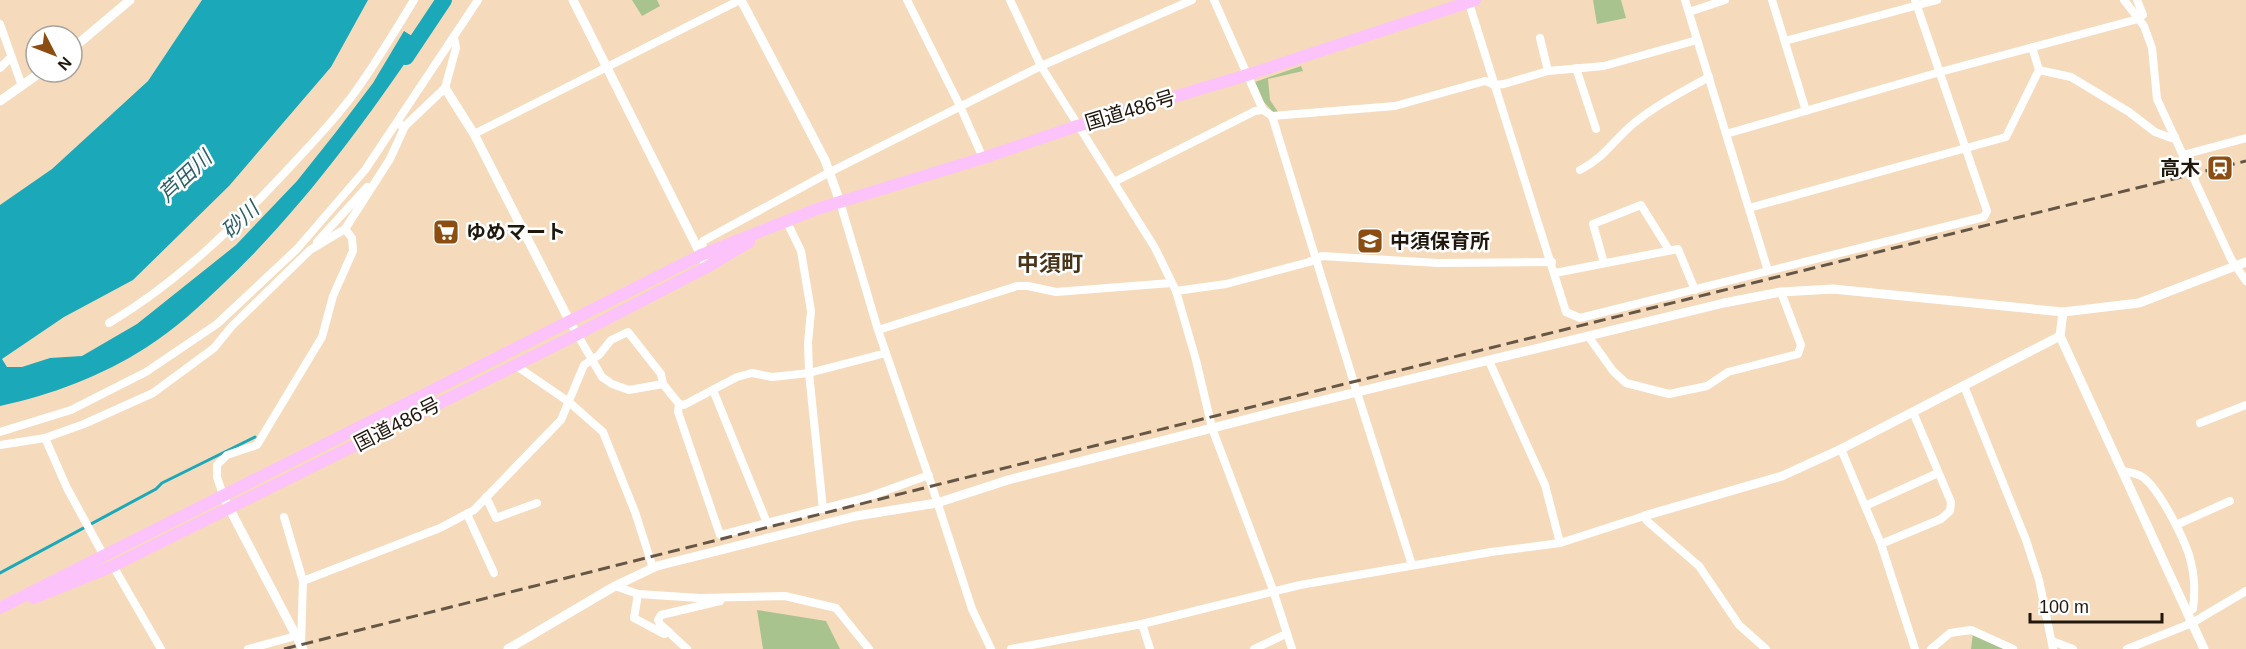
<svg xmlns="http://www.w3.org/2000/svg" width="2246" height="649" viewBox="0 0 2246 649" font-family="Helvetica,'Noto Sans JP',sans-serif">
	<rect width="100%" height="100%" fill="#f5dbbc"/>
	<g fill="#a8c38e">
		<polygon points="632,0 657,0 660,6 642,16"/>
		<polygon points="1593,0 1621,0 1626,18 1597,24"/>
		<polygon points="1301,66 1303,71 1268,79 1270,100 1278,112 1274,113 1263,101 1255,82"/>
		<polygon points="757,610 826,621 840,649 763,649"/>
		<polygon points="1973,633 2008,649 1971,649"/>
	</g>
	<path fill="#1ba8b8" d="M202,0H368L331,67L229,186L133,280L64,317L2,359L7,367H22L50,358L82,356L137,324L236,245L297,181L336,132L373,83L404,31L420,41C362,127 299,212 223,284C199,307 175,329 147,347C102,376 51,395 0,406V205L52,169L148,81Z"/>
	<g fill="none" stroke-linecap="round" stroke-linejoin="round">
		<polyline stroke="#1ba8b8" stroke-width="3" points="0,573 156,489 162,483 255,437"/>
		<polyline stroke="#1ba8b8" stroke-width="16" points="406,57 444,0"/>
		<g stroke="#fff" stroke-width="8">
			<polyline points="907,0 960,106 983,158"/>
			<polyline points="1010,0 1041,66 1155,248 1176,291 1196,360 1212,428 1273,590 1292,649"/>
			<polyline points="1214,0 1263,110 1272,116 1354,383 1412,565"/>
			<polyline points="1468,0 1566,312 1580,318 1984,217 1987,211 1915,0"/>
			<polyline points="1685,0 1768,271"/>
			<polyline points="1772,0 1806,111"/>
			<polyline points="2124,0 2144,26 2152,48 2157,99 2231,259 2246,281"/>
			<polyline points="1689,12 1725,0"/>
			<polyline points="0,24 22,86"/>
			<polyline points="1540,38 1548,71"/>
			<polyline points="1785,41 1937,0"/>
			<polyline points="0,68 11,57"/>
			<polyline points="1576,68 1596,129"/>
			<polyline points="2039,70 2071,77 2129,112 2155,132 2171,138 2175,137"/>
			<polyline points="1272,116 1395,106 1485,81 1495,85 1504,84 1548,71 1604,66 1697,40"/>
			<polyline points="400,125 405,126 445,88 456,48 454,37"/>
			<polyline points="474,134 740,0"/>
			<polyline points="1726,134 1940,72 2138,19 2143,15 2137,0"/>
			<polyline points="2183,155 2246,138"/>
			<path d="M1580,170C1604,158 1613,141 1633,124C1656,105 1682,92 1709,77"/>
			<polyline points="1114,182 1255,111 1263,110"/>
			<polyline points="840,202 878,330 932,486 972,609 991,649"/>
			<polyline points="1749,208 2006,137 2039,70 2032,47"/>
			<polyline points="786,220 801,251 811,311 808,343 809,373 823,509"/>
			<polyline points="317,242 367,187"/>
			<polyline points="701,255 703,241 830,172 1041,66 1192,0"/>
			<polyline points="1604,263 1593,224 1641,205 1669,250"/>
			<polyline points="1555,273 1678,249 1695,290"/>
			<polyline points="1176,291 1226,284 1309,262 1322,256 1438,263 1552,262"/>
			<polyline points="569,320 602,377 612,384 629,390 663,384 679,404 684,405 737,377 752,373 772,377 809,373 886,353"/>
			<path d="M109,323C177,283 236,225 289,168C312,143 335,120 355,92C376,63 395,31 414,0"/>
			<polyline points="878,330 1017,286 1028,286 1056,292 1171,283"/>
			<polyline points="1588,336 1613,371 1626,383 1669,394 1707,386 1728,372 1798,354 1801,345 1781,292"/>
			<polyline points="1489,361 1545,485 1560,543"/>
			<polyline points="515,365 569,402 603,432 635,512 653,568"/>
			<polyline points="1964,386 2026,540 2039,580 2053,649"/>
			<polyline points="713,390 767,523"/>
			<polyline points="679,404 678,412 720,535 868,497 929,475"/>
			<polyline points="2200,423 2246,405"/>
			<polyline points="0,432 71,410 146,372 217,324 297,249 365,170 478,0"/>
			<polyline points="45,438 67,488 104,556"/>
			<polyline points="0,445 45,438 84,424 153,393 214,348 232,326 310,250 345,229 390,159 405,126"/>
			<polyline points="1841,449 1881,544 1915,649"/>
			<path d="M2122,471C2129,472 2138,473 2144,478C2160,491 2187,542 2191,563C2195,578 2195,593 2193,609L2187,613"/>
			<polyline points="223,495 217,477 217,465 227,455 257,445 322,337 333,296 353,251 352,238 345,229"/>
			<polyline points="486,497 496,518 537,503"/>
			<polyline points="1865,506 1938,473"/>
			<polyline points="467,514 494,573"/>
			<polyline points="284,517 303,581 301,645"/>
			<polyline points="2176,525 2230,501"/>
			<polyline points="1881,544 1941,519 1950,511 1951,502 1913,412"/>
			<polyline points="113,566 161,649"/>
			<polyline points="303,581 440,528 474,510 561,420 584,365 599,355 611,340 628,332 661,374 663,384"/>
			<polyline points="615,586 638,594 700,598 785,596 836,608 869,649"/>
			<polyline points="638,594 634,618 664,634 669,632"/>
			<polyline points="1142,624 1150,649"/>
			<polyline points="2052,641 2073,649"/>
			<polyline points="248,649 296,636"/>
			<polyline points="687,649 660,624 658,620 661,615 720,601"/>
			<polyline points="1011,649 1142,624 1300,585 1491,552 1560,543 1644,516 1647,521 1699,566 1739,625 1766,649"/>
			<polyline points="1254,649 1286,634"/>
			<polyline points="1931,649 1950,633 1971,630 2013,649"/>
			<polyline points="2127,649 2192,623 2246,591"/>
		</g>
		<g stroke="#fff" stroke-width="9">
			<polyline points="573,0 704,261"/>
			<polyline points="741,0 825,160 840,202"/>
			<polyline points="72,49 130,0"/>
			<polyline points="445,88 474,134 569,320"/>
			<polyline points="0,101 41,72"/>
			<polyline points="2063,312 2060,336 2204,649"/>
			<polyline points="226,502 303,649"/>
			<polyline points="1644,516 1782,476 1841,449 2060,336"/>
			<polyline points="508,649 615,586 657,566 856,516 937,503 1008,480 1271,413 1724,303 1781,292 1833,289 2063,312 2139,303 2246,262"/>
		</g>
		<g stroke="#fcc2fa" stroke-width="12">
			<polyline points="34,598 113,566 576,335 707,267 749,242"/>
			<polyline points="0,608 701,255 817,209 983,158 1077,126 1247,75 1475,0"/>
		</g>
		<polyline stroke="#655645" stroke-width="3" stroke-dasharray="12 6" stroke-linecap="butt" points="284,649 932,486 2246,161"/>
	</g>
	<defs>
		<symbol id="station-square" viewBox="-11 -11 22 22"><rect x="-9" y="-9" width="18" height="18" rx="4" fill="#8b4d11" stroke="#fff"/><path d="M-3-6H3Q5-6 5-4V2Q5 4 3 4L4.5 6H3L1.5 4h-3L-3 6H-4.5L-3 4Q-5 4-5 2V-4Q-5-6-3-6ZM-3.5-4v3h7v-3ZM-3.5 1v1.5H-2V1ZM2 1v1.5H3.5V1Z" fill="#fff"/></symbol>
		<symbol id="supermarket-square" viewBox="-11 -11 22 22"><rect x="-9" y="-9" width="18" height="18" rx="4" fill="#8b4d11" stroke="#fff"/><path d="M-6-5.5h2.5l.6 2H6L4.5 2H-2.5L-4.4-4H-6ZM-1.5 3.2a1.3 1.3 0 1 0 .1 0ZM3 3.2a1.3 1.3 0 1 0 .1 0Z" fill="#fff"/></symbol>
		<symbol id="school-square" viewBox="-11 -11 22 22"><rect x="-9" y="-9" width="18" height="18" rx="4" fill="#8b4d11" stroke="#fff"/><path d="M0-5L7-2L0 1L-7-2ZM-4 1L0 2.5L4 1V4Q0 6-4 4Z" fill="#fff"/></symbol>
	</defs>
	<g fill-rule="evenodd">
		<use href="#station-square" x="2205" y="153" width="30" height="30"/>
		<use href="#supermarket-square" x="431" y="217" width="30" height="30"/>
		<use href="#school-square" x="1355" y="226" width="30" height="30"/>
	</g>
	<g text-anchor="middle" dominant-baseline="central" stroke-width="5" stroke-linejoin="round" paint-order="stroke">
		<g font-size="20" fill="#21180d" stroke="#fff">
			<text transform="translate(1130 110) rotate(-17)">国道486号</text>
			<text transform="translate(397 424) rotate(-27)">国道486号</text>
		</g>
		<g font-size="20" font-weight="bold" fill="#21180d" stroke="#fff" text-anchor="start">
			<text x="2200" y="168" text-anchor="end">高木</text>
			<text x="466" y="232">ゆめマート</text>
			<text x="1390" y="241">中須保育所</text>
		</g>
		<g font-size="21" font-style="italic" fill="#2c5f67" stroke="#fff">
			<text transform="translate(185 176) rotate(-43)">芦田川</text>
			<text transform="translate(240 220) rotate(-43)">砂川</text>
		</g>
		<g font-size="22" font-weight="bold" fill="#49351a" stroke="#fff">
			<text x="1050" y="263">中須町</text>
		</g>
	</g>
	<g transform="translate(54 54) rotate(132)"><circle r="28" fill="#ffffff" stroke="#a6a39e" stroke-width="1.5"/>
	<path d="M0-4.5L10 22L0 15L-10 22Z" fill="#8b4d11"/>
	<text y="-9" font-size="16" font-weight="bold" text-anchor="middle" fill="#21180d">N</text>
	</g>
	<path d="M2030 613v9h132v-9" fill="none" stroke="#21180d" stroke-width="3"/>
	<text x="2039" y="613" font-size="18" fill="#21180d" stroke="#ffffff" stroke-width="4.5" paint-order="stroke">100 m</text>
</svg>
